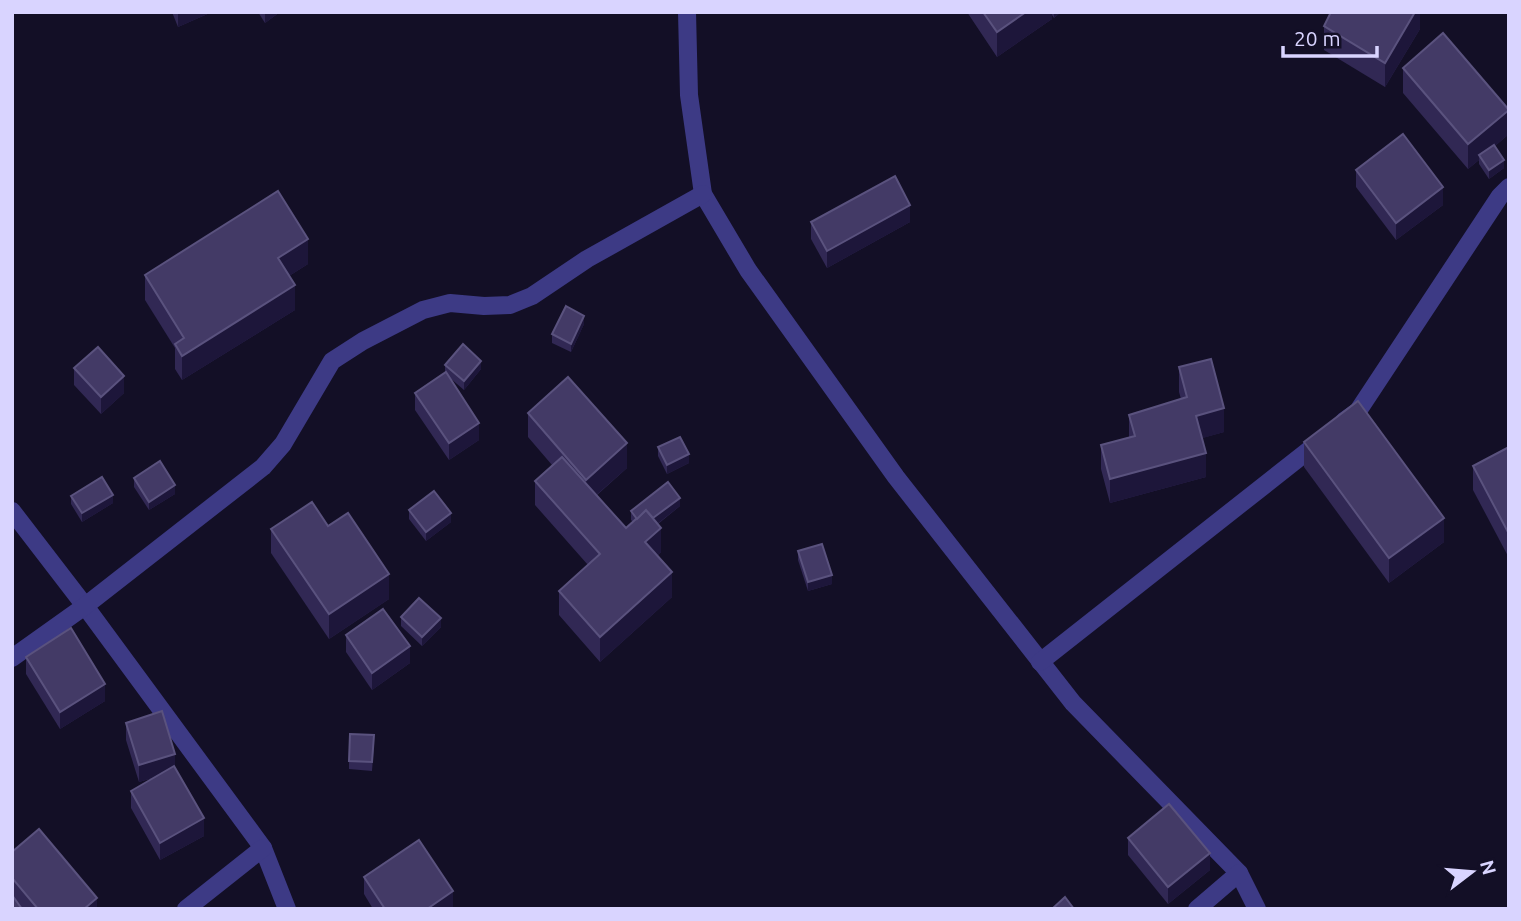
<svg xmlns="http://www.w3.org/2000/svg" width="1521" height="921" viewBox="0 0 1521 921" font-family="Ubuntu,sans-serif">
	<rect width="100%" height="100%" fill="#130f26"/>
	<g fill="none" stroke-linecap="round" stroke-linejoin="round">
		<g stroke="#3d3a85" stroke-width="18">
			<polyline points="687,12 689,95 703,194 748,270 896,477 1073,703 1239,873 1257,909"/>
			<polyline points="1344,421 1358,411 1500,196 1509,187"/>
			<polyline points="12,511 85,606 263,848 287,909"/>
			<polyline points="12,658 85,606 263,467 283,444 332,361 363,341 423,310 450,303 484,306 510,305 532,296 587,259 703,194"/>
			<polyline points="1040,662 1323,439"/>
			<polyline points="186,909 263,848"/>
			<polyline points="1197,909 1239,873"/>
		</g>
	</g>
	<g fill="#312854">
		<polygon points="172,12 212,12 178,27"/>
		<polygon points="258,12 280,12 265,23"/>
		<polygon points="967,12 1061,12 1054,18 1052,15 1052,19 997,57"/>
		<polygon points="1420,12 1420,29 1385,87 1324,50 1324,26"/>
		<polygon points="1403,68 1509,134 1495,146 1504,168 1489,179 1479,164 1479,160 1468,169 1403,93"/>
		<polygon points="1356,170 1443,205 1396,240 1356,187"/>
		<polygon points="811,222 910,222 827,268 811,239"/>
		<polygon points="308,264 289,276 295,310 182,380 175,369 175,348 145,300 145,275"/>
		<polygon points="584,324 571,352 552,343 552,334"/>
		<polygon points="445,365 481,369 464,390 450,378 479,440 449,460 415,410 415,393 445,373"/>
		<polygon points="1179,367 1224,432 1202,438 1206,477 1110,503 1101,469 1101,445 1129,437 1129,415 1181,399 1179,392"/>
		<polygon points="74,368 124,393 101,414 74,385"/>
		<polygon points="528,413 627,468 597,495 626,528 633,522 631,520 631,511 680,506 658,524 661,552 657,556 672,597 600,662 559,615 559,591 588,565 535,505 535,481 552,465 528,437"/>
		<polygon points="1304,442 1444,542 1389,583 1304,467"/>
		<polygon points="658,447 689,463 667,474 658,456"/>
		<polygon points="1509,447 1509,558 1473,490 1473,466"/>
		<polygon points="134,478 175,494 149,510 134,487"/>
		<polygon points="71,496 113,503 82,522 71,504"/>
		<polygon points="409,510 451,522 426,541 409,519"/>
		<polygon points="328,526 389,599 329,639 271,553 271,529"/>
		<polygon points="798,551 832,584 808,591 798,560"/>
		<polygon points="401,617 441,627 422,646 401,626"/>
		<polygon points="346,635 410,663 372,690 346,652"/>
		<polygon points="26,657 105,701 60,729 26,674"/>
		<polygon points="126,723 175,768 204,836 160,860 131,808 131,791 153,778 139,782 126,740"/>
		<polygon points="374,744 372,771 349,769 349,761"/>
		<polygon points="1128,838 1210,870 1168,904 1128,855"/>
		<polygon points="12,852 97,909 12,909"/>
		<polygon points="364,877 453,908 452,909 373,909 364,894"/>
	</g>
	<g fill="#1d163a">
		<polygon points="178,12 212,12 178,27"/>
		<polygon points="265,12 280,12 265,23"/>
		<polygon points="1026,12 1052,12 1052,19 997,57 997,32"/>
		<polygon points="1054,12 1061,12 1054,18"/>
		<polygon points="1415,12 1420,12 1420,29 1385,87 1385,63"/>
		<polygon points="1509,110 1509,134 1481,158 1479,155 1479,160 1468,169 1468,144"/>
		<polygon points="1504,160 1504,168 1489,179 1489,170"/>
		<polygon points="1443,187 1443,205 1396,240 1396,223"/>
		<polygon points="910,205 910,222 827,268 827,251"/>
		<polygon points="308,239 308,264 278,283 278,258"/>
		<polygon points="295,285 295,310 182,380 182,356"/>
		<polygon points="584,316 584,324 571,352 571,344"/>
		<polygon points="481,361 481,369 464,390 464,381"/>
		<polygon points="124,376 124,393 101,414 101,397"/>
		<polygon points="1224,408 1224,432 1196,440 1196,416"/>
		<polygon points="479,423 479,440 449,460 449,443"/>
		<polygon points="627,443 627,468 586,504 586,480"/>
		<polygon points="1206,453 1206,477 1110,503 1110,479"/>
		<polygon points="689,454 689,463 667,474 667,465"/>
		<polygon points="175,485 175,494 149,510 149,502"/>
		<polygon points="113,495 113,503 82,522 82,513"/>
		<polygon points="680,498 680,506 643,535 643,526"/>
		<polygon points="451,513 451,522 426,541 426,532"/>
		<polygon points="1444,518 1444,542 1389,583 1389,558"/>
		<polygon points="661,528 661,552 645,567 645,542"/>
		<polygon points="672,572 672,597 600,662 600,637"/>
		<polygon points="389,574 389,599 329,639 329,614"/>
		<polygon points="832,575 832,584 808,591 808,582"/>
		<polygon points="441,618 441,627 422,646 422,637"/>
		<polygon points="410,646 410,663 372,690 372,673"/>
		<polygon points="105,684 105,701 60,729 60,712"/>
		<polygon points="175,754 175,771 139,782 139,765"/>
		<polygon points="204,818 204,836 160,860 160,843"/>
		<polygon points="1210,853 1210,870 1168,904 1168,887"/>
		<polygon points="453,891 453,908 452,909 427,909"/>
		<polygon points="97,898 97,909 84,909"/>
	</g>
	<g fill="#433a66" stroke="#5a527e" stroke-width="2">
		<polygon points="983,12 1026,12 997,32"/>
		<polygon points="1331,12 1415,12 1385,63 1324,26"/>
		<polygon points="1443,33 1509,110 1468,144 1403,68"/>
		<polygon points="1403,134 1443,187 1396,223 1356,170"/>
		<polygon points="1494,145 1504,160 1489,170 1479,155"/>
		<polygon points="895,176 910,205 827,251 811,222"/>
		<polygon points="278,191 308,239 278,258 295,285 182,356 175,344 184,338 145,275"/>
		<polygon points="566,306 584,316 571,344 552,334"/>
		<polygon points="463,344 481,361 464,381 445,365"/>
		<polygon points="98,347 124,376 101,397 74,368"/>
		<polygon points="1211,359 1224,408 1196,416 1206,453 1110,479 1101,445 1135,436 1129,415 1187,397 1179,367"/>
		<polygon points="446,372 479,423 449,443 415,393"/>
		<polygon points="568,377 627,443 586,480 528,413"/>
		<polygon points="1358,401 1444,518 1389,558 1304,442"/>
		<polygon points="680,437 689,454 667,465 658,447"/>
		<polygon points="1509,447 1509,534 1473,466"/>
		<polygon points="562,457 626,528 646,510 661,528 645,542 672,572 600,637 559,591 600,554 535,481"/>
		<polygon points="160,461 175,485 149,502 134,478"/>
		<polygon points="102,477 113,495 82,513 71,496"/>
		<polygon points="668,482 680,498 653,518 646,510 637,519 631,511"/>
		<polygon points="434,491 451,513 426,532 409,510"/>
		<polygon points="312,502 328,526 348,513 389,574 329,614 271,529"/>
		<polygon points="822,544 832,575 808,582 798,551"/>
		<polygon points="419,598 441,618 422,637 401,617"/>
		<polygon points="383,609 410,646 372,673 346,635"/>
		<polygon points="71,628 105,684 60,712 26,657"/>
		<polygon points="162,711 175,754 139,765 126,723"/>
		<polygon points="350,734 374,735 372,762 349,761"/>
		<polygon points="174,766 204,818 160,843 131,791"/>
		<polygon points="1169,804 1210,853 1168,887 1128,838"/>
		<polygon points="39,829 97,898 84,909 38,909 12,878 12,852"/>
		<polygon points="419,840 453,891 427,909 385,909 364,877"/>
		<polygon points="12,895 22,909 12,909"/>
		<polygon points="1065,897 1074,909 1052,909"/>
	</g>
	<rect width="1521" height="921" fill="none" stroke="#d9d4ff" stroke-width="28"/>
	<g transform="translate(1472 872) rotate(74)" stroke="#130f26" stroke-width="5" paint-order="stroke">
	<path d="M0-5L12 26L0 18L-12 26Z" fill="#d9d4ff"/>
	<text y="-10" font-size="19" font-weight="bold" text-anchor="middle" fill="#d9d4ff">N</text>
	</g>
	<path d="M1283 46v10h94v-10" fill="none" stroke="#d9d4ff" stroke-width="3.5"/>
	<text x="1294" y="46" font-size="21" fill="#d9d4ff" stroke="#130f26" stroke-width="5" paint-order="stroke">20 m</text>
</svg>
